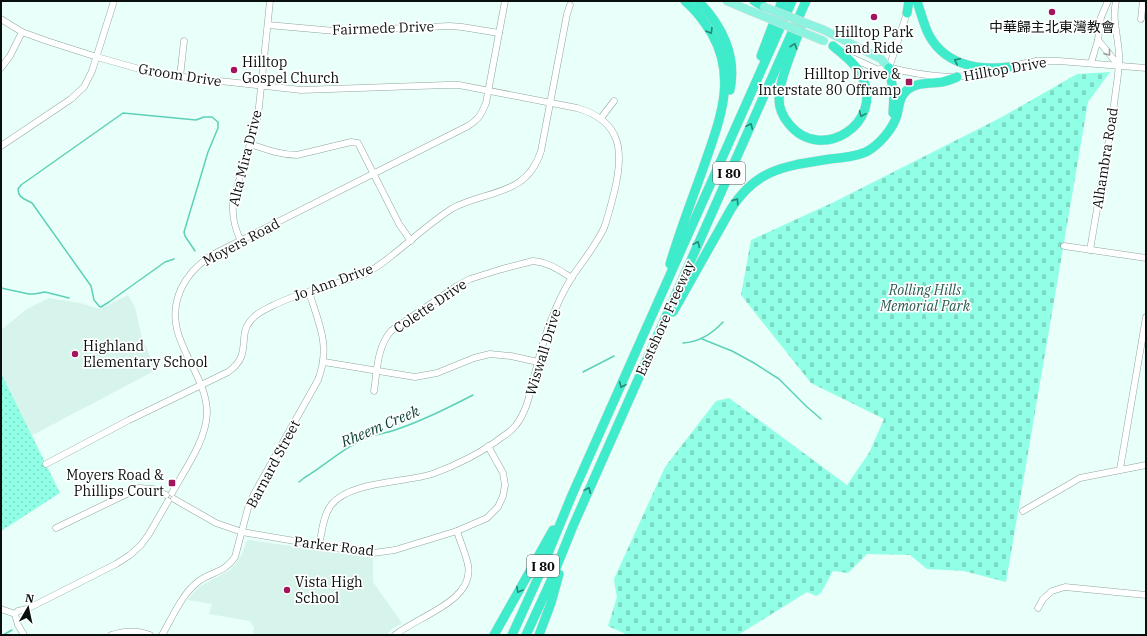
<svg xmlns="http://www.w3.org/2000/svg" width="1147" height="636" viewBox="0 0 1147 636" font-family="'IBM Plex Serif','Noto Sans SC',serif">
	<defs>
		<pattern id="cemetery-stones" width="16" height="16" patternUnits="userSpaceOnUse"><rect width="16" height="16" fill="#91ffe5"/><path d="M2 7V4a2 2 0 0 1 4 0v3zM10 15v-3a2 2 0 0 1 4 0v3z" fill="#7cd9c3"/></pattern>
		<pattern id="park-dots" width="8" height="8" patternUnits="userSpaceOnUse"><rect width="8" height="8" fill="#91ffe5"/><path d="M2 2h.1M6 6h.1" fill="none" stroke="#7cd9c3" stroke-width="1.8" stroke-linecap="round"/></pattern>
	</defs>
	<rect width="100%" height="100%" fill="#e9fff9"/>
	<g fill="#d6f4eb">
		<polygon points="128,295 135,307 142,338 156,370 31,436 1,373 1,330 27,309 49,298 80,303 100,309"/>
		<polygon points="249,540 373,558 373,582 402,623 392,629 387,635 253,635 254,627 250,621 209,614 212,604 188,600 193,593 199,587 230,570 238,561 243,552 246,542"/>
	</g>
	<polygon fill="url(#cemetery-stones)" points="1110,72 1088,102 1006,582 964,571 927,569 910,555 867,554 848,573 833,571 821,593 816,596 807,592 738,635 628,635 608,626 617,597 615,587 614,579 665,467 716,401 729,398 847,485 869,453 884,419 811,383 741,295 751,240 834,202 1002,117 1077,74"/>
	<polygon fill="url(#park-dots)" points="1,373 60,493 1,531"/>
	<g fill="none" stroke-linecap="round" stroke-linejoin="round">
		<g stroke="#5dd1b8" stroke-width="1.5">
			<path d="M174,259L165,262L109,302L101,307L99,306L94,300L91,286L32,203C25,199 18,198 18,189L21,185L123,113L196,120L204,117H212L218,122V128L208,152L184,232L185,236L195,251"/>
			<polyline points="1,288 29,294 34,294 45,292 69,298"/>
			<polyline points="702,339 732,351 754,363 779,379 806,406 821,419"/>
			<path d="M683,343C700,342 712,334 723,322"/>
			<polyline points="583,372 614,356"/>
			<path d="M299,482L304,478C326,465 345,446 369,437C377,434 387,433 395,430C422,421 448,408 473,395"/>
			<polyline points="3,635 12,630"/>
		</g>
		<defs>
			<g id="minor">
				<path d="M1,19L22,32L47,41L97,57L157,74L301,90L447,85H459L577,108C623,121 624,153 614,193C611,205 608,217 604,228C596,245 583,261 572,277C564,290 557,304 552,318C544,336 539,357 534,377C530,393 527,411 516,425C513,429 507,434 502,437C483,452 455,466 432,474C404,483 350,481 331,505C323,516 322,532 319,545"/>
				<polyline points="1141,19 1143,1"/>
				<polyline points="268,25 335,31 450,26 462,27 499,33"/>
				<polyline points="1098,40 1119,66"/>
				<path d="M848,56L876,69C881,70 886,67 891,68C927,77 961,81 998,70"/>
				<polyline points="1091,63 1098,40 1101,17 1108,1"/>
				<polyline points="1007,67 1036,61 1059,61 1146,68"/>
				<polyline points="1,68 10,56 22,32"/>
				<polyline points="889,68 907,13"/>
				<polyline points="180,77 184,41"/>
				<polyline points="601,118 614,101"/>
				<path d="M250,144C265,149 280,155 297,155L351,142L358,143L399,224L411,241"/>
				<polyline points="1,146 71,99 84,87 92,71 114,1"/>
				<path d="M241,241C234,227 232,216 233,201L258,116L270,1"/>
				<polyline points="1064,246 1146,258"/>
				<path d="M1090,250L1113,116C1114,95 1120,74 1119,54C1118,36 1112,19 1116,1"/>
				<polyline points="324,362 415,377 437,373 474,358 490,354 511,356 538,362"/>
				<path d="M374,391C377,371 377,347 391,331L457,286L470,279L502,269L533,261C548,262 559,270 572,278"/>
				<path d="M46,464L129,420L228,372C255,353 234,335 254,317C259,312 266,309 272,306C301,291 334,286 364,274C376,269 385,261 395,253C414,238 432,221 453,208C488,190 527,196 541,151L567,14L570,5"/>
				<polyline points="1120,469 1146,317"/>
				<path d="M172,493C185,469 206,441 207,413C207,369 159,338 181,289C188,274 199,263 214,254L468,126C479,119 481,115 486,103L505,1"/>
				<polyline points="174,499 216,523 242,532 347,550 373,553 395,550 457,531 487,518 498,507 503,496 505,485 503,473 488,446"/>
				<polyline points="1023,511 1080,478 1146,465"/>
				<polyline points="56,528 139,488 153,489 166,495"/>
				<polyline points="1038,608 1043,599 1052,591 1065,587 1146,595"/>
				<polyline points="1,609 15,614 18,611 27,609 116,564 130,555 141,545 149,534 168,501"/>
				<polyline points="15,614 18,625 24,635"/>
				<path d="M111,635C123,631 138,630 150,635"/>
				<path d="M162,635C172,618 183,592 199,581C213,571 224,573 235,557L248,508L254,494L318,380C331,346 319,324 309,292"/>
				<path d="M395,635C418,616 475,601 468,565C466,554 460,542 457,531"/>
			</g>
			<g id="major">
				<polyline points="727,1 753,12"/>
				<polyline points="824,30 881,59 889,68"/>
			</g>
			<g id="highway">
				<path d="M698,1C722,25 737,56 730,90"/>
				<polyline points="754,1 764,7"/>
				<path d="M917,1C920,11 923,21 927,31C942,64 976,71 1009,67"/>
				<polyline points="907,13 909,1"/>
				<path d="M802,24C795,44 779,80 779,99C779,109 783,117 789,124C821,164 885,123 862,77C856,64 844,55 833,46"/>
				<polyline points="761,56 782,1"/>
				<polyline points="889,68 894,95 893,113"/>
				<path d="M670,264C680,230 693,197 705,163C720,119 737,78 712,34C704,21 696,10 685,1"/>
				<path d="M673,312L731,209C757,168 786,166 830,159C842,158 854,157 866,152C879,145 893,129 897,115C899,107 899,97 907,90C916,82 930,84 942,82C947,81 952,79 957,77"/>
				<polyline points="494,635 553,530"/>
				<polyline points="512,635 537,580 572,495 792,1"/>
				<polyline points="526,635 550,583 573,526 806,1"/>
				<polyline points="539,635 551,603 559,574"/>
			</g>
		</defs>
		<use href="#minor" stroke="#91a59f" stroke-width="7"/>
		<use href="#major" stroke="#dcdddd" stroke-width="9"/>
		<use href="#highway" stroke="#dcdddd" stroke-width="10"/>
		<use href="#minor" stroke="#fff" stroke-width="6"/>
		<use href="#major" stroke="#8bf3e0" stroke-width="8"/>
		<use href="#highway" stroke="#3eebcb" stroke-width="9"/>
		<defs>
			<g id="major-bridge">
				<polyline points="764,7 824,30"/>
				<polyline points="753,12 824,41"/>
			</g>
		</defs>
		<use href="#major-bridge" stroke="#dcdddd" stroke-width="9" stroke-linecap="butt"/>
		<use href="#major-bridge" stroke="#8bf3e0" stroke-width="8"/>
	</g>
	<defs><path id="oneway-chevron" d="M-2-3.5L2.5 0L-2 3.5" fill="none" stroke-width="1.6" stroke-linecap="round" stroke-linejoin="round"/></defs>
	<g stroke="#268876">
		<use href="#oneway-chevron" transform="translate(710 31) rotate(59)"/>
		<use href="#oneway-chevron" transform="translate(794 46) rotate(-71)"/>
		<use href="#oneway-chevron" transform="translate(957 61) rotate(-154)"/>
		<use href="#oneway-chevron" transform="translate(862 114) rotate(114)"/>
		<use href="#oneway-chevron" transform="translate(750 126) rotate(-66)"/>
		<use href="#oneway-chevron" transform="translate(736 201) rotate(-55)"/>
		<use href="#oneway-chevron" transform="translate(697 244) rotate(-66)"/>
		<use href="#oneway-chevron" transform="translate(622 385) rotate(114)"/>
		<use href="#oneway-chevron" transform="translate(588 490) rotate(-66)"/>
		<use href="#oneway-chevron" transform="translate(519 590) rotate(119)"/>
	</g>
	<use stroke="#9c9f9e" href="#oneway-chevron" transform="translate(1108 53) rotate(51)"/>
	<g fill="#a2155d" stroke="#fff" stroke-width="1.5">
		<circle cx="1052" cy="12" r="4"/>
		<circle cx="874" cy="17" r="4"/>
		<circle cx="234" cy="70" r="4"/>
		<rect x="905" y="78" width="8" height="8" rx="2"/>
		<circle cx="75" cy="354" r="4"/>
		<rect x="168" y="479" width="8" height="8" rx="2"/>
		<circle cx="287" cy="590" r="4"/>
	</g>
	<g text-anchor="middle" dominant-baseline="central" stroke-width="3.5" stroke-linejoin="round" paint-order="stroke">
		<g fill="#fff" stroke="#525756" stroke-width="1">
			<rect x="713" y="162" width="32" height="22" rx="3"/>
			<rect x="527" y="555" width="32" height="22" rx="3"/>
		</g>
		<g font-size="13" font-weight="bold" fill="#080f0d">
			<text x="729" y="173">I 80</text>
			<text x="543" y="566">I 80</text>
		</g>
		<g font-size="14" fill="#080f0d" stroke="#fff" text-anchor="start">
			<text x="1052" y="27" text-anchor="middle">中華歸主北東灣教會</text>
			<text x="874" y="32" text-anchor="middle">Hilltop Park<tspan x="874" dy="16">and Ride</tspan></text>
			<text x="242" y="62">Hilltop<tspan x="242" dy="16">Gospel Church</tspan></text>
			<text x="901" y="74" text-anchor="end">Hilltop Drive &amp;<tspan x="901" dy="16">Interstate 80 Offramp</tspan></text>
			<text x="83" y="346">Highland<tspan x="83" dy="16">Elementary School</tspan></text>
			<text x="164" y="475" text-anchor="end">Moyers Road &amp;<tspan x="164" dy="16">Phillips Court</tspan></text>
			<text x="295" y="582">Vista High<tspan x="295" dy="16">School</tspan></text>
		</g>
		<g font-size="14" fill="#080f0d" stroke="#fff">
			<text transform="translate(383 28) rotate(-2)">Fairmede Drive</text>
			<text transform="translate(1005 69) rotate(-10)">Hilltop Drive</text>
			<text transform="translate(180 75) rotate(9)">Groom Drive</text>
			<text transform="translate(245 158) rotate(-76)">Alta Mira Drive</text>
			<text transform="translate(1105 158) rotate(-81)">Alhambra Road</text>
			<text transform="translate(241 242) rotate(-28)">Moyers Road</text>
			<text transform="translate(333 282) rotate(-20)">Jo Ann Drive</text>
			<text transform="translate(430 306) rotate(-34)">Colette Drive</text>
			<text transform="translate(665 318) rotate(-66)">Eastshore Freeway</text>
			<text transform="translate(543 352) rotate(-73)">Wiswall Drive</text>
			<text transform="translate(273 464) rotate(-62)">Barnard Street</text>
			<text transform="translate(334 546) rotate(7)">Parker Road</text>
		</g>
		<g font-size="14" font-style="italic" fill="#2a5b50" stroke="#fff">
			<text x="925" y="290">Rolling Hills<tspan x="925" dy="16">Memorial Park</tspan></text>
		</g>
		<g font-size="15" font-style="italic" fill="#083f35" stroke="#fff">
			<text transform="translate(380 426) rotate(-23)">Rheem Creek</text>
		</g>
	</g>
	<rect width="1147" height="636" fill="none" stroke="#080f0d" stroke-width="4"/>
	<g transform="translate(28 608) rotate(9)" stroke="#ffffff" stroke-width="3" paint-order="stroke">
	<path d="M0-3L7 15L0 10L-7 15Z" fill="#080f0d"/>
	<text y="-6" font-size="11" font-weight="bold" text-anchor="middle" fill="#080f0d">N</text>
	</g>
</svg>
